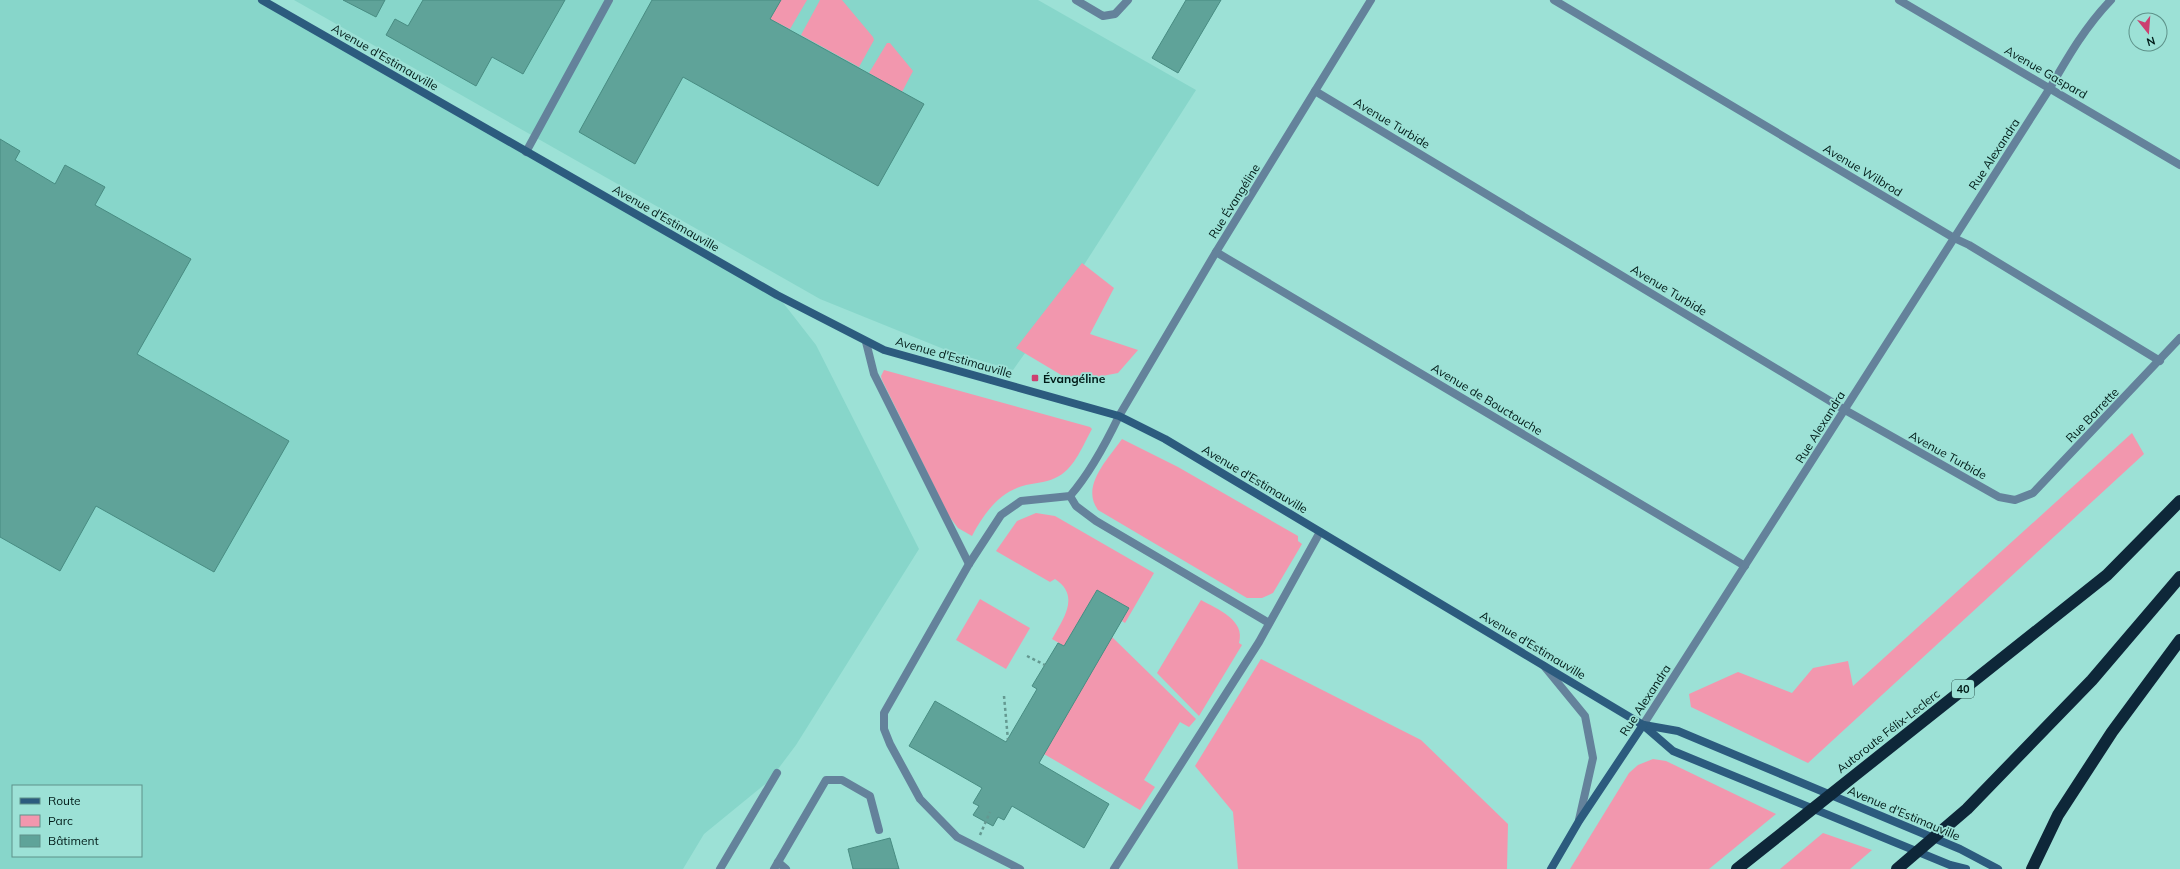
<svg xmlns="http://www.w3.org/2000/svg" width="2180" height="869" viewBox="0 0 2180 869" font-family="Mulish,sans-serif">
	<rect width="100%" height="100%" fill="#9ce1d6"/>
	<g fill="#87d6ca" fill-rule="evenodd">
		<path d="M0,0H262L777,295L816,345L919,549L796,745L769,781L704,834L683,869H0ZM13,786H141V856H13Z"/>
		<polygon points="294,0 1038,0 1196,90 1050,318 1013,370 951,352 820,299"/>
	</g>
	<g fill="#f297ae">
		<polygon points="781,0 807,0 790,29 770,19"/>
		<polygon points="820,0 842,0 873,37 874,40 859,67 801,35"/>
		<polygon points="887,43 890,43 913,71 902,92 869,73"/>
		<polygon points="1082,263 1114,288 1090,334 1138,350 1118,373 1092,378 1068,379 1016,348"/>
		<path d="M884,370L1090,427L1092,429C1083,445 1075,467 1059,476C1049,482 1037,483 1026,485C1000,491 984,513 972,536L958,528L949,516L882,380L881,376Z"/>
		<polygon points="2132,433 2144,454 1808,763 1691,707 1689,694 1738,672 1792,693 1813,668 1848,661 1853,686"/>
		<path d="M1122,439L1178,467L1298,536V541L1302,544L1273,593L1262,598H1247L1098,510C1080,486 1109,458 1122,439Z"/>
		<path d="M1036,513L1055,516L1154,573L1125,623L1122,621L1129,608L1097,590L1064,646L1052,639C1063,619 1081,596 1055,579L1050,582L996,551L1017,521Z"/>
		<polygon points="980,599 1030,628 1006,669 956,640"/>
		<path d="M1201,600C1217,609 1246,620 1239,643L1242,645L1199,716L1157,673Z"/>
		<polygon points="1112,637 1196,719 1189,727 1180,722 1144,780 1155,787 1140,810 1044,754"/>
		<polygon points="1261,659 1421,740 1508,824 1507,869 1238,869 1233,812 1195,766"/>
		<polygon points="1653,759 1666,761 1776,814 1709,869 1570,869 1629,773 1638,765"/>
		<polygon points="1823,833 1872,850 1850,869 1780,869"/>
	</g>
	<g fill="#5fa399" stroke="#488c82">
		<polygon points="343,0 385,0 376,17"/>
		<polygon points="423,0 565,0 523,74 492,57 476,86 386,35 395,19 408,26"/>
		<polygon points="652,0 781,0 770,19 924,104 878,186 683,77 635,164 579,132"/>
		<polygon points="1186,0 1221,0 1178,73 1152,58"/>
		<polygon points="0,139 20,151 15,160 55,184 65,165 105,187 95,205 191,259 137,354 289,441 214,572 96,506 60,571 0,537"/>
		<polygon points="1097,590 1129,608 1039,763 1109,804 1084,848 1012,806 1004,820 998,817 993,826 973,815 979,806 973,803 982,788 909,746 935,701 1006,742 1037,689 1032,686 1058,643 1064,646"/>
		<polygon points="890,838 899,869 853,869 848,849"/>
	</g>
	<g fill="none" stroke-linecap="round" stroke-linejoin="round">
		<g stroke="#649991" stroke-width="2.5" stroke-dasharray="3 3" stroke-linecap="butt">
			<polyline points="1027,656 1045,665"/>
			<polyline points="1004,696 1008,740"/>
			<polyline points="980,835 990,812"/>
		</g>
		<g stroke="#64829b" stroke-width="8">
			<polyline points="526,152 609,0"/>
			<polyline points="866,342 874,374 969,564"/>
			<polyline points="1070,496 1076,506 1096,521 1269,623"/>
			<polyline points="778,862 786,869"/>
			<polyline points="720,869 777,773"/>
			<polyline points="774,869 826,780 842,780 870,796 879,830"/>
			<path d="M1020,869L957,837L920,799L890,744L884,729V713L969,564L1001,515L1021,501L1070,496C1090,473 1106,443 1119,416"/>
			<polyline points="1114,869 1259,642 1320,532"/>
		</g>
		<g stroke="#64829b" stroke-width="8">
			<polyline points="1076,0 1103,16 1115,14 1128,0"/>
			<polyline points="1554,0 1954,238 1969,245 2160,361"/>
			<polyline points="1899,0 2180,165"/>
			<polyline points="1315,91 1845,410 1999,497 2015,500 2033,493 2180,338"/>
			<polyline points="1216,252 1745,566"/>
		</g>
		<g stroke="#64829b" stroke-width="8">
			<polyline points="1119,416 1216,252 1371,0"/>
			<polyline points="1544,666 1585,716 1593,758 1579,820"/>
			<path d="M1643,725L2050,88C2068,57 2085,27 2111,0"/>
		</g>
		<g stroke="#2c5b7e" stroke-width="8">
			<polyline points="262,0 777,295 884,350 1119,416 1165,439 1643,725 1673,751 1950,865 1966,869"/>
			<polyline points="1644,725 1678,731 1960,849 1998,869"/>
			<polyline points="1551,869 1579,821 1643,725"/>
		</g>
		<g stroke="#0e2739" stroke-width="12">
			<polyline points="1737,869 2107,575 2180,501"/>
			<polyline points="1897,869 1967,809 2092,680 2180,577"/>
			<polyline points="2032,869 2058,815 2112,732 2180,640"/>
		</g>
	</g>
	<rect fill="#cc3f70" stroke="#9ce1d6" stroke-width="1.5" x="1031" y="374" width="8" height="8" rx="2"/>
	<g text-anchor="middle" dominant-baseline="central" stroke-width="3.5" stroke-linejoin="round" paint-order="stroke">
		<rect fill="#9ce1d6" stroke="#2f5651" stroke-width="1" x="1952" y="680" width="22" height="18" rx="3"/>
		<g font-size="11" font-weight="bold" fill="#001b18">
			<text x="1963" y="689">40</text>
		</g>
		<g font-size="12" fill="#001b18" stroke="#9ce1d6">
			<text transform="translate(385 57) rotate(30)">Avenue d'Estimauville</text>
			<text transform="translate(2046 72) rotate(30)">Avenue Gaspard</text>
			<text transform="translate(1392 123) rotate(31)">Avenue Turbide</text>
			<text transform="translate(1994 154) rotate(-57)">Rue Alexandra</text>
			<text transform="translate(1863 170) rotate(31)">Avenue Wilbrod</text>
			<text transform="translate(1234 201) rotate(-58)">Rue Évangéline</text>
			<text transform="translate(666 218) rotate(30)">Avenue d'Estimauville</text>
			<text transform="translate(1669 290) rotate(31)">Avenue Turbide</text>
			<text transform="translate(954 357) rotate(16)">Avenue d'Estimauville</text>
			<text transform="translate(1487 399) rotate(31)">Avenue de Bouctouche</text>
			<text transform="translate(2092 415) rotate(-46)">Rue Barrette</text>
			<text transform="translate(1820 427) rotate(-58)">Rue Alexandra</text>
			<text transform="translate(1948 455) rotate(29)">Avenue Turbide</text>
			<text transform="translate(1255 479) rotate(31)">Avenue d'Estimauville</text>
			<text transform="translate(1533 645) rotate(31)">Avenue d'Estimauville</text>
			<text transform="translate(1645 700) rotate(-57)">Rue Alexandra</text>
			<text transform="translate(1888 731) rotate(-38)">Autoroute Félix-Leclerc</text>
			<text transform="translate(1904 813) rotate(23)">Avenue d'Estimauville</text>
		</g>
		<g font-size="12" font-weight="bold" fill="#001b18" stroke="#9ce1d6" text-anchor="start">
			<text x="1043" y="378">Évangéline</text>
		</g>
	</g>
	<rect x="12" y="785" width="130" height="72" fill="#9ce1d6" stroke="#5e928a"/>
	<rect x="20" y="798" width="20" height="6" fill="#2c5b7e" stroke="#5e928a"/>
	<text x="48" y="805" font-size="12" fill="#001b18">Route</text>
	<rect x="20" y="815" width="20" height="12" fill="#f297ae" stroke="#5e928a"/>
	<text x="48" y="825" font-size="12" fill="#001b18">Parc</text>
	<rect x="20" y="835" width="20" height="12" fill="#5fa399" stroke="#5e928a"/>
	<text x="48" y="845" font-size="12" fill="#001b18">Bâtiment</text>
	<g transform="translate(2148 32) rotate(163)"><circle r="19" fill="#9ce1d6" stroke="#5e928a"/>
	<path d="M0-3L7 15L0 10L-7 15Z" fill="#cc3f70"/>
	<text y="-6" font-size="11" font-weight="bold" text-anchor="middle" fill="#001b18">N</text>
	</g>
</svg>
